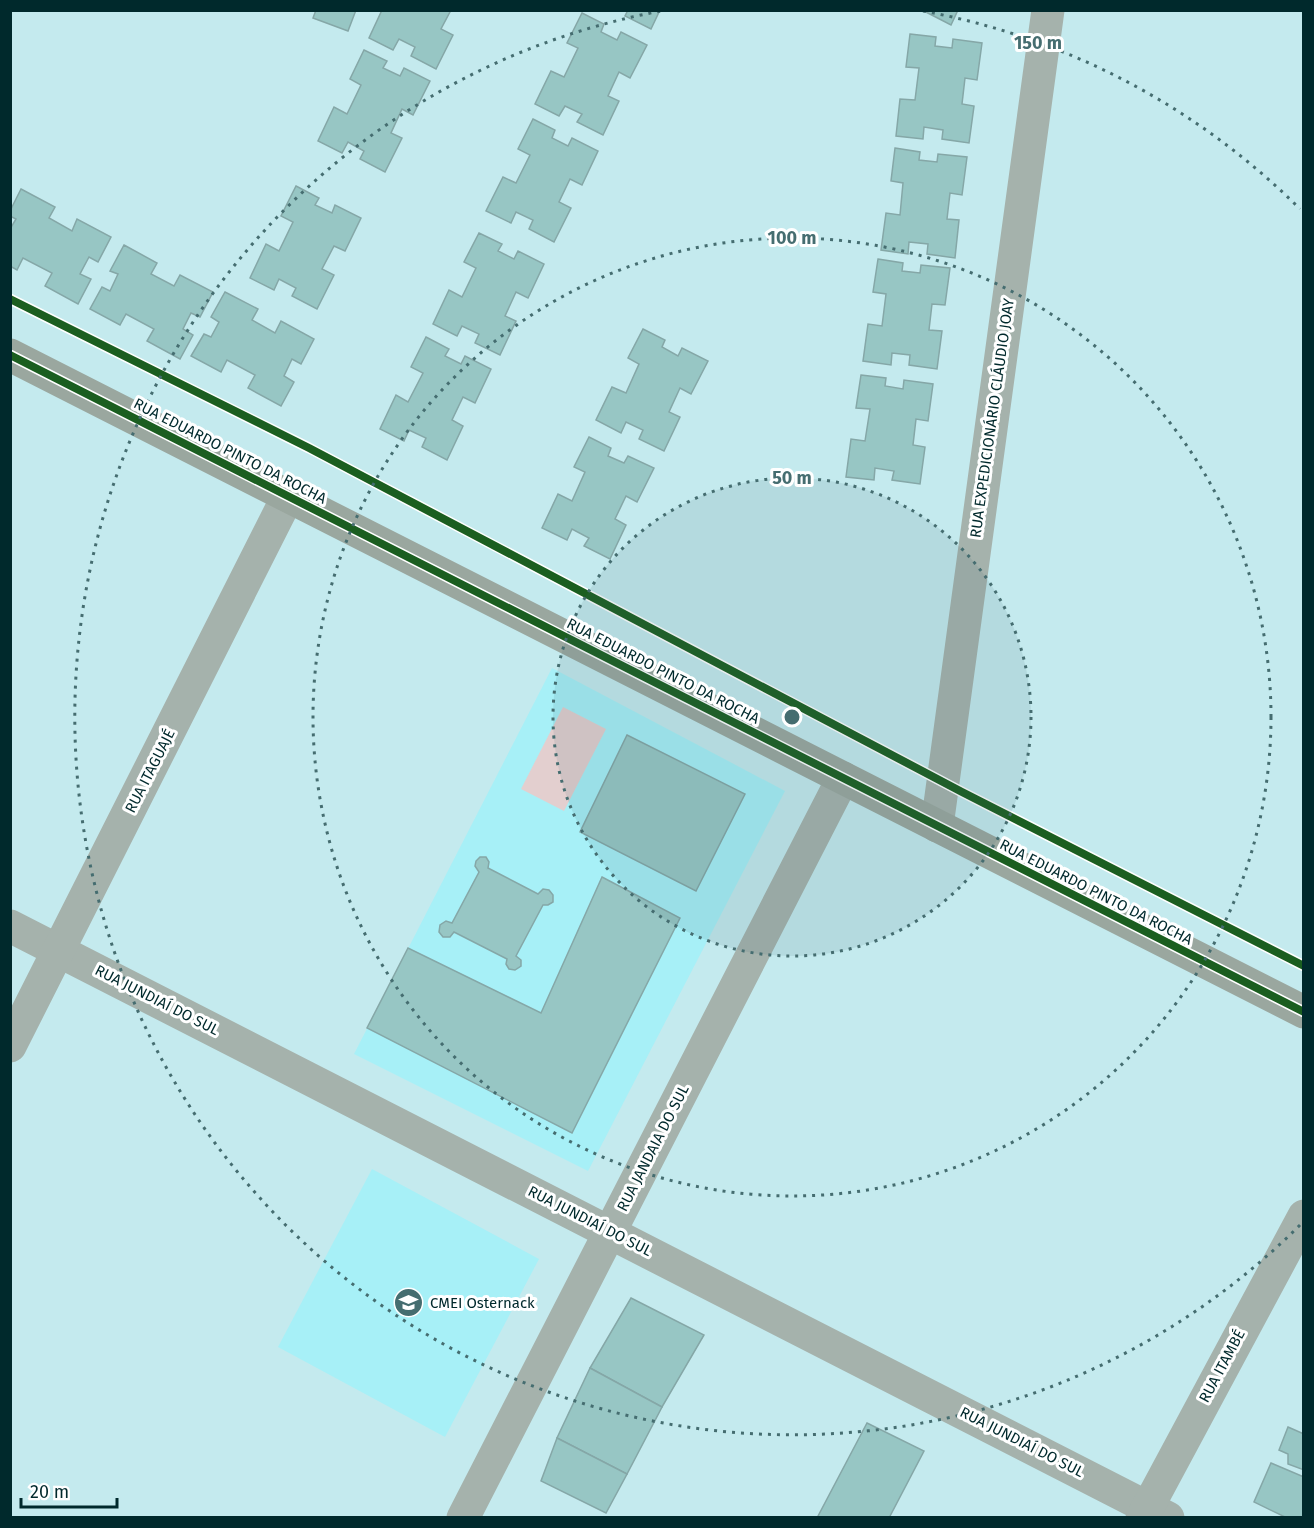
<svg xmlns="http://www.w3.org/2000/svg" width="1314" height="1528" viewBox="0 0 1314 1528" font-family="'Fira Sans',sans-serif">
	<rect width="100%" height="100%" fill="#c4eaee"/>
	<g fill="#a7f0f7">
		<polygon points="552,668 785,791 588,1171 354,1054"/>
		<polygon points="372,1169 539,1259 445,1437 278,1347"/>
	</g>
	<polygon fill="#e3cfcf" points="563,707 606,729 564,811 521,789"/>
	<g fill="#97c6c4" stroke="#85a7a7" stroke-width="1.5">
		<polygon points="316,10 356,10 348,31 313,18"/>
		<polygon points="382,10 451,10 441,29 453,35 436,69 411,56 415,47 399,39 393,50 369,38"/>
		<polygon points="628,10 660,10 651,29 625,16"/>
		<polygon points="922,10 958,10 951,25"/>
		<polygon points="582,13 604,24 601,32 617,40 621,32 647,45 630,78 619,72 608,96 619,101 603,135 577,122 582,114 565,106 559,116 535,104 551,71 564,77 578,48 567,43"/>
		<polygon points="910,34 936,37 935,46 952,48 953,39 982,43 977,80 965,78 962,104 974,106 969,143 942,139 943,130 924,127 923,139 896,136 900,99 915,100 919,68 906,67"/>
		<polygon points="364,50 387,61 383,68 400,76 404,68 430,81 413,115 402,109 391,133 402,138 385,172 360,159 364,151 348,142 342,153 318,141 334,107 347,114 361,85 350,79"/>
		<polygon points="533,119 555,130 552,138 568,146 572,138 598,151 582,185 570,179 559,202 571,208 554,242 529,229 533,220 516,212 511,223 486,211 503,177 516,183 530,155 518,149"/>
		<polygon points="895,148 920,152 919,160 937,162 938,154 967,157 962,195 950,193 947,219 959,220 955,258 927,254 928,244 909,242 908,254 881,250 886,213 900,215 903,183 891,181"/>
		<polygon points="296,186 319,198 315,205 332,213 335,205 361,218 345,251 334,246 322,269 334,275 317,309 292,296 296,288 279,279 274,290 250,278 266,244 279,251 293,222 281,216"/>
		<polygon points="21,189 55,207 49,218 72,231 77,219 111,237 98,262 89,257 80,274 91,279 78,304 45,286 52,273 23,258 17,270 10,266 10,229 16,219 10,216 10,211"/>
		<polygon points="479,233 502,244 498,251 514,259 518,251 544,264 528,298 516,292 505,316 516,321 500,355 475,343 479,334 462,326 457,336 433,324 449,290 462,297 476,268 464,262"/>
		<polygon points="124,245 157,263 151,274 174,286 180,275 213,292 200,317 191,313 183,329 193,335 180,359 147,341 154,329 126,314 120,325 90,309 102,287 110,291 118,274 110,271"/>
		<polygon points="878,259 903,263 902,271 920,273 921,265 950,268 945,305 932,304 929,330 942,331 937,369 909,365 910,355 892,353 891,365 863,361 868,324 882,326 886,294 873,292"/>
		<polygon points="225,292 258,309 252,320 275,333 281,321 314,339 301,364 292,359 284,376 294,382 281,406 248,388 255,375 227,360 221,372 191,356 204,334 211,337 219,322 211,317"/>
		<polygon points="643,329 665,340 662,347 678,356 682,348 708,361 691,394 680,388 669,412 680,417 664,451 639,439 643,430 626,422 621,433 596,420 612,387 626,393 639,364 628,358"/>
		<polygon points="426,337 449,349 445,356 461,364 465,356 491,369 475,403 463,397 452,420 463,426 447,460 422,447 426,438 409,430 404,441 380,429 396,395 408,402 423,373 411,367"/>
		<polygon points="861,375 886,378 885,386 903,389 904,380 933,384 928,421 916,419 913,445 925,447 920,484 892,480 894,471 875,468 874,480 846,477 851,439 865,441 870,409 856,408"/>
		<polygon points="589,437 611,448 608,456 624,463 628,456 654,468 637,502 626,496 615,519 626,525 610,559 584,546 589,538 572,529 567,540 542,528 558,494 572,501 585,472 574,467"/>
		<polygon points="627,735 745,794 696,891 580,832"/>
		<polygon points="480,857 486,857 489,862 488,868 538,894 543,889 549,890 553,895 553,902 548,905 543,905 516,956 521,960 521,966 515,970 509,969 506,964 507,959 454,932 450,937 443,937 439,932 440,925 446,921 452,923 479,872 475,866 476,861"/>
		<polygon points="602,877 680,918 572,1133 367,1028 408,948 541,1013"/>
		<polygon points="631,1298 704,1335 662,1407 590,1368"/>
		<polygon points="590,1368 662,1407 627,1474 557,1438"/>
		<polygon points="867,1423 924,1451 889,1518 817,1518"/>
		<polygon points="1288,1427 1304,1434 1304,1470 1288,1464 1288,1454 1279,1450"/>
		<polygon points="557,1438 627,1474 606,1513 541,1481"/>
		<polygon points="1271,1463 1304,1477 1304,1513 1302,1518 1287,1518 1254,1502"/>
	</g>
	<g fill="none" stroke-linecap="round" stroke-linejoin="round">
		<g stroke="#a5b2ac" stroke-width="33">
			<polyline points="937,826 1048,10"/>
			<polyline points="10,926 1168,1518"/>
			<polyline points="10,1046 288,496"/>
			<polyline points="463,1518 843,778"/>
			<polyline points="1142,1518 1304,1216"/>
		</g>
		<polyline stroke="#9aa79f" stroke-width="33" points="10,355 1304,1012"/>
		<defs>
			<g id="cycleway">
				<polyline points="10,299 309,448 962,792 1304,966"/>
				<polyline points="10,355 1304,1012"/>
			</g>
		</defs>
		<use href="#cycleway" stroke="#fff" stroke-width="11"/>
		<use href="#cycleway" stroke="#1b5e20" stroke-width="8"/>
	</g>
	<circle cx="792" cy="717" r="239" fill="#456d70" fill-opacity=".12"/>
	<g fill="none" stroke="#456d70" stroke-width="3" stroke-dasharray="3 6">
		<circle cx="792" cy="717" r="239"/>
		<circle cx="792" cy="717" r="479"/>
		<path d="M1300 1225A718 718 0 1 1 661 11M923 11A718 718 0 0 1 1300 209"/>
	</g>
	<defs>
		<symbol id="school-disc" viewBox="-11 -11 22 22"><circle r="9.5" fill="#456d70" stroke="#fff"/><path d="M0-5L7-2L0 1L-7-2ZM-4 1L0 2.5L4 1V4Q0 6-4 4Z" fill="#fff"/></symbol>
	</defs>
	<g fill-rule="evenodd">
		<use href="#school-disc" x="392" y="1286" width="33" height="33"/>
	</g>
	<g text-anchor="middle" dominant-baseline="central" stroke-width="6" stroke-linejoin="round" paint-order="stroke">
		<g font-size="15" fill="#00292c" stroke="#fff">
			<text transform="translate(992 418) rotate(-82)">RUA EXPEDICIONÁRIO CLÁUDIO JOAY</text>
			<text transform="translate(230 451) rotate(27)">RUA EDUARDO PINTO DA ROCHA</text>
			<text transform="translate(663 671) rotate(27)">RUA EDUARDO PINTO DA ROCHA</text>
			<text transform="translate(150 771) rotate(-63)">RUA ITAGUAJÉ</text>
			<text transform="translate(1096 892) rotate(27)">RUA EDUARDO PINTO DA ROCHA</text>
			<text transform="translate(157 1000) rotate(27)">RUA JUNDIAÍ DO SUL</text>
			<text transform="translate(653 1148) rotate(-63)">RUA JANDAIA DO SUL</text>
			<text transform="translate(590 1221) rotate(27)">RUA JUNDIAÍ DO SUL</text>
			<text transform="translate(1222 1366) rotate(-62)">RUA ITAMBÉ</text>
			<text transform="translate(1022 1442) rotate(27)">RUA JUNDIAÍ DO SUL</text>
		</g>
		<g font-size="15" fill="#00292c" stroke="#fff" text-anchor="start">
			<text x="430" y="1303">CMEI Osternack</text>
		</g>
	</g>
	<circle cx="792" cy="717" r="9" fill="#456d70" stroke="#fff" stroke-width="3"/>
	<g font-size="18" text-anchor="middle" font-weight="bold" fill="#456d70" stroke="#fff" stroke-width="6" stroke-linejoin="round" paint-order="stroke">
		<text x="1038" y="49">150 m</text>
		<text x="792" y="244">100 m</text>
		<text x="792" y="484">50 m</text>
	</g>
	<rect width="1314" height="1528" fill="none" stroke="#00292c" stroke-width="24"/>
	<path d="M21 1498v9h96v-9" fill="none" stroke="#00292c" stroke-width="3"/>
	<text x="30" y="1498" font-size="18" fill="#00292c" stroke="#ffffff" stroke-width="4.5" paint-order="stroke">20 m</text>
</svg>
